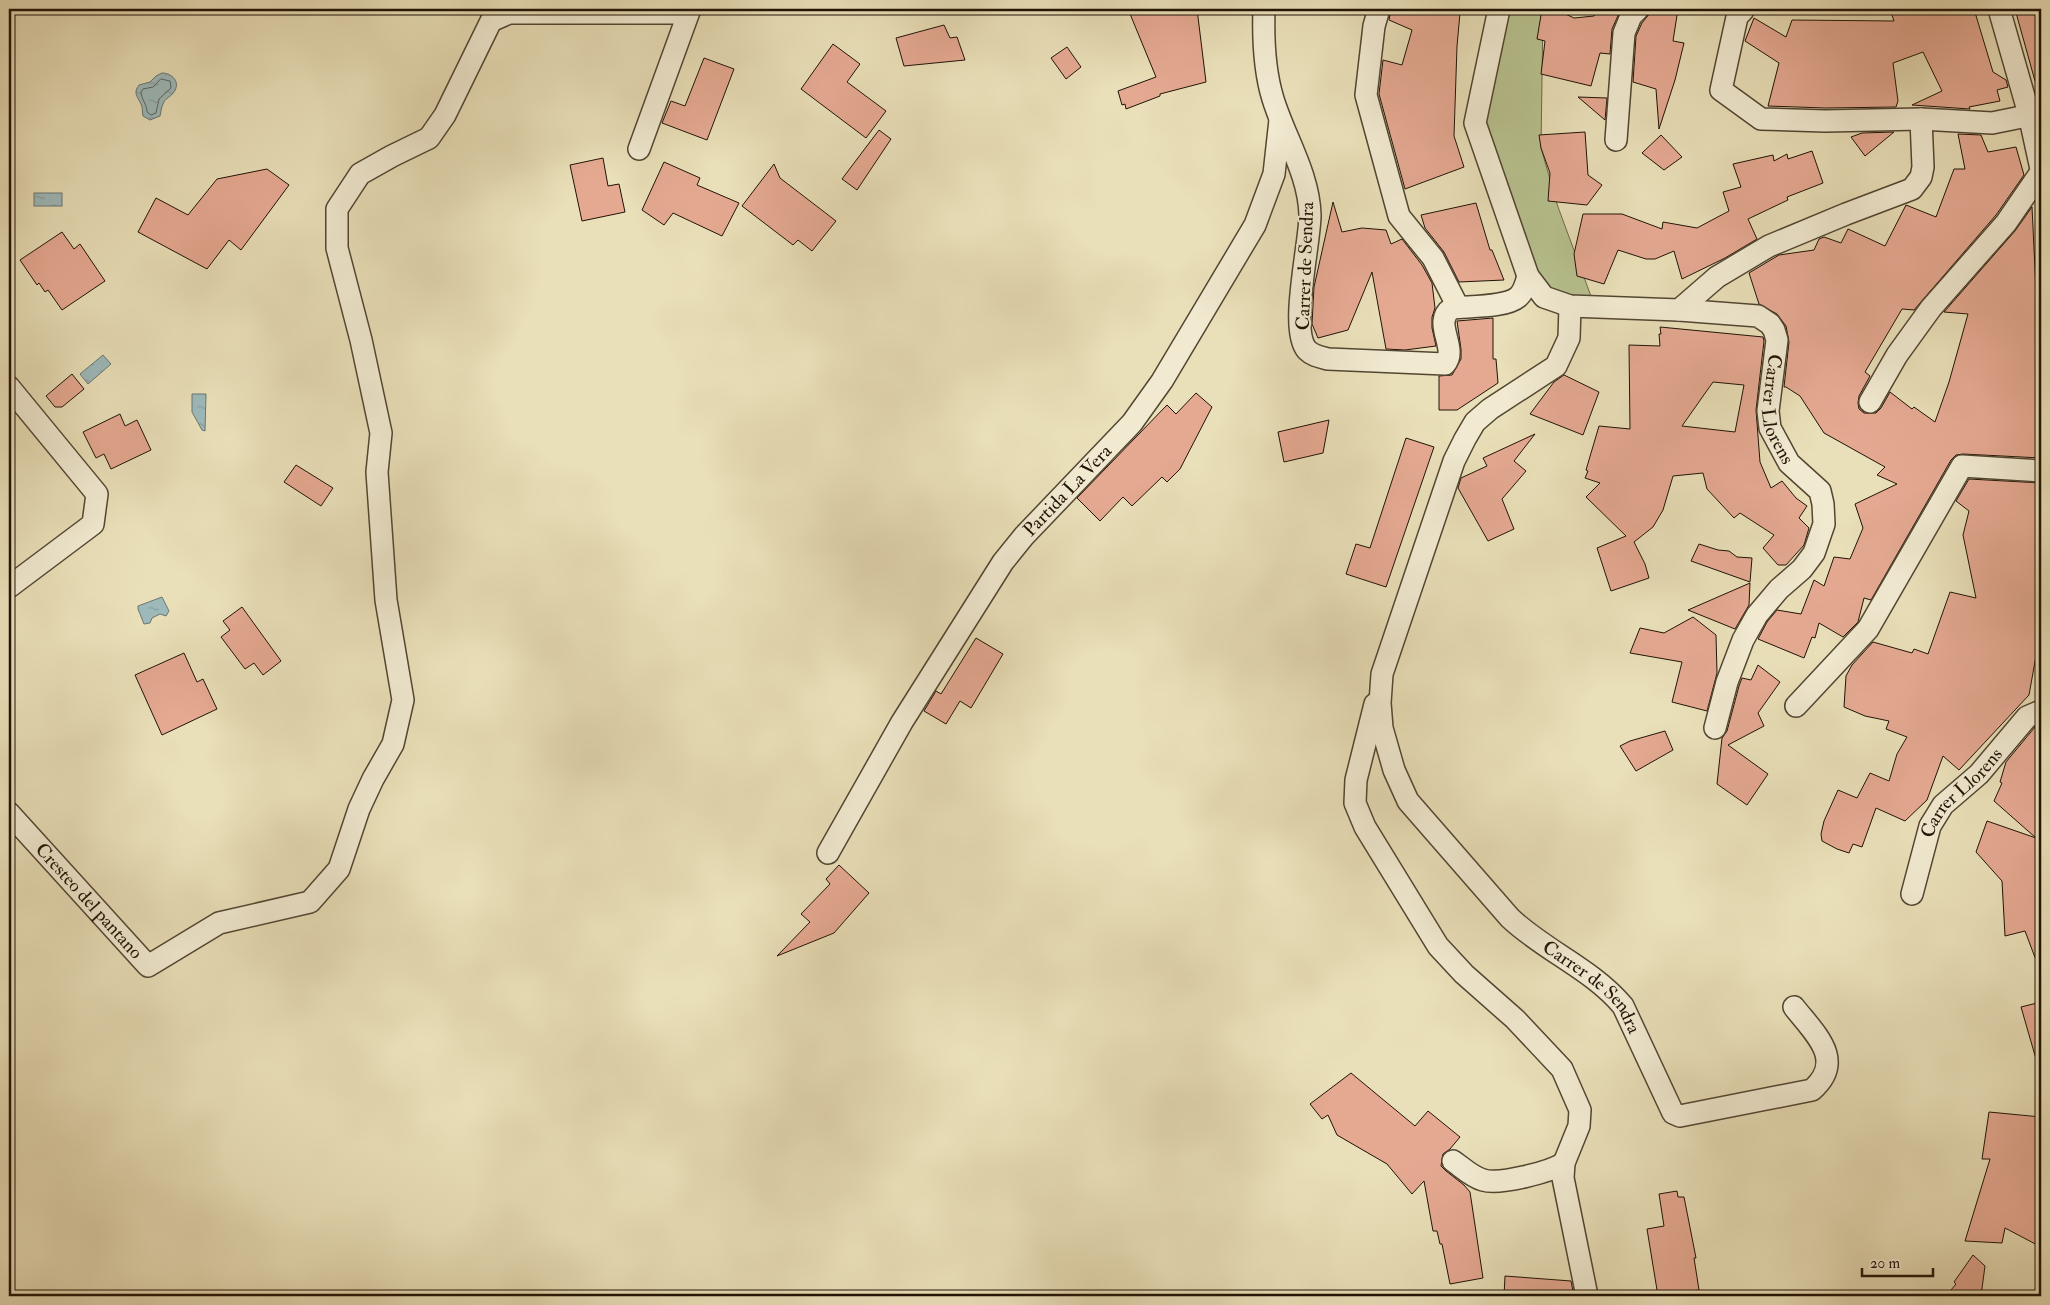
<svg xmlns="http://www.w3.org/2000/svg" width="2050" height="1305" viewBox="0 0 2050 1305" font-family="'IM FELL Double Pica',serif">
	<defs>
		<pattern id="water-ripples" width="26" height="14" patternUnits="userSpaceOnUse" patternTransform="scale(1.25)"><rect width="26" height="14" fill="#9db9ba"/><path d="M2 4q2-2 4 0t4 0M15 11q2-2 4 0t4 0" fill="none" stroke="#879e9e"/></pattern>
	</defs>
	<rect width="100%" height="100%" fill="#e9dfb8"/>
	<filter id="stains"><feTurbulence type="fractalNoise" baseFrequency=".004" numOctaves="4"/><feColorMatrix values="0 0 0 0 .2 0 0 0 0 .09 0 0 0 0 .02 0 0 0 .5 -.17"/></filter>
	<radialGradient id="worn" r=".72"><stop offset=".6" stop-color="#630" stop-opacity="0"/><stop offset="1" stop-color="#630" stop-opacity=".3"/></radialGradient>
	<polygon fill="#b7c18e" stroke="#6c6a4a" points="1499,9 1543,9 1541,148 1558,207 1595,307 1544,297 1475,123"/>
	<g fill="url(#water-ripples)" stroke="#6b7772">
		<path d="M162,73C172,73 181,82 174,92C171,97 165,98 163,104C161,108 161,112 160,116L150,120L143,116C142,112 143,108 141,104C137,96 133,93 139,85L150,82L156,76Z"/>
		<rect x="34" y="193" width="28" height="13"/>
		<polygon points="103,355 111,364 88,384 80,374"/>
		<polygon points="192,394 206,394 205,431 202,430 192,412"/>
		<polygon points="162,597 169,611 166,616 160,614 152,618 150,623 144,624 138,609 138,606"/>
	</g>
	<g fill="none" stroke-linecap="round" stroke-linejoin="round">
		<path stroke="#5e6660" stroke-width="1" d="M161,79L170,81L171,88L159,99L156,113L151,115L147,112C147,104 141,99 141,92L143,89L153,87Z"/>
	</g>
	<g fill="#e5a992" stroke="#201306" fill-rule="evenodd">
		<polygon points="1128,9 1197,9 1206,82 1160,94 1160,96 1126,109 1125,104 1122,105 1118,91 1156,77"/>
		<polygon points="1391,9 1446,9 1460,13 1457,46 1454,136 1464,167 1405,189 1379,94 1383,60 1402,65 1412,30 1389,20"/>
		<polygon points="1542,9 1555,9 1574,18 1594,16 1599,9 1621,9 1612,29 1610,54 1600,53 1591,86 1541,74 1545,41 1537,39"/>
		<polygon points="1650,9 1678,9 1673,41 1684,43 1675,80 1659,129 1656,89 1633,82 1636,36 1642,23 1650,13"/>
		<polygon points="1890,9 1974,9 1993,72 2006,80 2008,87 1997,90 2000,101 1969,107 1970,109 1912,105 1942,91 1923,52 1893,63 1898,101 1896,107 1825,108 1768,106 1779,63 1745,41 1754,18 1786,37 1792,20 1894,21"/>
		<polygon points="2015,9 2041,9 2041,80 2035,81"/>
		<polygon points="944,25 950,38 957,37 965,60 904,66 896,38"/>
		<polygon points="833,44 860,64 847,82 886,111 866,138 801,89"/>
		<polygon points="1067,47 1081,67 1066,79 1051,58"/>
		<polygon points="704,58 734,69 707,140 662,123 671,101 685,106"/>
		<polygon points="1578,97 1607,98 1605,120"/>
		<polygon points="879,130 891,139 857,190 842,179"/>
		<polygon points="1585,132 1588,175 1602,185 1587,205 1548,201 1550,173 1541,148 1539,135"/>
		<polygon points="1894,132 1865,156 1851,137 1862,133"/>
		<polygon points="1958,134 1981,135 1988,152 2016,147 2024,175 1996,215 1914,310 1902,309 1865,372 1870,376 1859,396 1858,403 1859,409 1864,413 1876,413 1881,408 1890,392 1912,409 1914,407 1935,422 1949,382 1968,314 1944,312 2015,231 2032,207 2041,393 2041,458 1963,454 1956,455 1951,460 1871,600 1864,598 1858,622 1843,637 1819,623 1815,638 1812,637 1804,658 1758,639 1767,622 1777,610 1801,614 1814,580 1824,586 1834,557 1850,559 1863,528 1855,504 1897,484 1877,475 1885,467 1824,433 1800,396 1786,387 1784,387 1789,342 1786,326 1777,314 1759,304 1749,273 1779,255 1814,250 1819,239 1824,237 1841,243 1848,229 1885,246 1906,205 1936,217 1954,169 1965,169"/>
		<polygon points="1661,135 1682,157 1664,170 1642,153"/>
		<polygon points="1812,151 1823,183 1787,197 1788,200 1748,219 1757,239 1725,258 1682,279 1674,251 1655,259 1646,259 1618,250 1604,284 1577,276 1574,254 1583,214 1622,214 1662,229 1663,222 1697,228 1729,211 1723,192 1741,187 1733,164 1773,155 1774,161 1787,154 1788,159"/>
		<polygon points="603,158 608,186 619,184 625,212 582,221 570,165"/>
		<polygon points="664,162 700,178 697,185 739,203 722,236 673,213 664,225 642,210"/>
		<polygon points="774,164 780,178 836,221 812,251 798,240 793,245 742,206"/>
		<polygon points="267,169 289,185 241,250 229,240 207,269 138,232 156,198 188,215 217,179"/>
		<polygon points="1333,202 1342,232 1362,228 1386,230 1391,244 1402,239 1422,265 1432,283 1435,308 1432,317 1432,328 1436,346 1405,350 1386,349 1372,272 1348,330 1318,338 1312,324 1314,287"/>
		<polygon points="1476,203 1490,250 1492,250 1504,280 1459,282 1444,252 1425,228 1421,215"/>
		<polygon points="62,232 74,249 80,244 105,281 62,310 48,290 45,292 39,283 37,285 20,260"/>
		<polygon points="1493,318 1493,359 1496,359 1498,383 1457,410 1439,410 1439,376 1452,375 1461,359 1461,349 1457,321"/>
		<path d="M1660,327L1763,337L1764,341L1756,410L1760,462L1771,488L1782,481L1796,498L1807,506L1799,518L1809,528L1804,545L1786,565H1778L1763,548L1774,535L1740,513L1734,518L1707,489L1703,473L1673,476L1663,510L1653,527L1634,542L1645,564L1649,578L1611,591L1597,548L1626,536L1586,497L1600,483L1585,478L1588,471L1586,470L1599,426L1630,429L1629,345L1660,346L1659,334H1661ZM1713,382L1744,385L1735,432L1682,426Z"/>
		<polygon points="72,374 84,389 62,407 55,407 46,396"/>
		<polygon points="1564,375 1599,392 1583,435 1530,414 1554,382"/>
		<polygon points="1196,393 1212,407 1180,469 1167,482 1162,477 1132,506 1123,497 1100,521 1077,498 1167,405 1176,414"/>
		<polygon points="120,414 125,426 137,420 151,450 111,469 104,454 96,458 83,432"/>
		<polygon points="1329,420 1323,453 1284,462 1278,432"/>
		<polygon points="1535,434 1514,461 1526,471 1502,499 1514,529 1488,541 1458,488 1461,478 1487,466 1483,458"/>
		<polygon points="1406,438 1434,447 1386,587 1346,574 1356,544 1370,548"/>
		<polygon points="296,465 333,488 321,506 284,482"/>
		<polygon points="1969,479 2041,483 2041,628 2029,695 1959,770 1943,756 1927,800 1905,821 1876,808 1862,847 1853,844 1849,853 1837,849 1822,841 1821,834 1824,821 1838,790 1857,798 1870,773 1889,781 1897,754 1907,737 1886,729 1889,721 1865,716 1844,707 1846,676 1852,665 1873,642 1912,653 1914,649 1928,654 1950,592 1976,598 1963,535 1969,511 1956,501"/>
		<polygon points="1699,544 1718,550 1729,551 1737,557 1752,558 1750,582 1691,561"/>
		<polygon points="1750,583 1749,605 1735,629 1688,610"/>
		<polygon points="242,607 281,661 263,675 254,663 245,669 221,637 230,630 223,621"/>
		<polygon points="1693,617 1716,635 1717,673 1707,711 1672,702 1682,662 1630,653 1640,628 1664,633"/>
		<polygon points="976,638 1003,654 971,708 960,701 946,724 924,711 936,691 941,694"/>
		<polygon points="184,653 197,682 203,679 217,709 162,735 135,675"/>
		<polygon points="1758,665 1780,682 1758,713 1764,726 1728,745 1768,774 1747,805 1717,784 1722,738 1727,731 1739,686 1742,678 1751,680"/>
		<polygon points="2041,724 2041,968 2039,968 2025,931 2005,936 2002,881 1976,852 1987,821 2036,838 1994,801 2002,783 2000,782 2006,762 2035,727"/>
		<polygon points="1665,731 1673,750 1636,771 1620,746 1630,741"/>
		<polygon points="839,865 869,893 834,933 777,956 810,922 801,914 830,884 826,879"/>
		<polygon points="2041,1002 2041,1058 2036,1059 2021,1007"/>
		<polygon points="1351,1073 1415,1126 1428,1111 1460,1137 1450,1149 1443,1154 1441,1166 1446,1171 1464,1185 1470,1192 1483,1278 1450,1284 1442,1244 1440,1244 1437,1231 1433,1231 1424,1181 1412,1194 1387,1164 1337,1135 1328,1115 1322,1119 1310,1104"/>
		<polygon points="1989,1112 2041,1117 2041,1247 2005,1228 2002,1243 1965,1241 1990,1159 1982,1159"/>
		<polygon points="1677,1191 1678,1197 1684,1197 1696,1258 1694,1258 1699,1290 1658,1296 1647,1229 1664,1226 1659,1194"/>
		<polygon points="1973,1255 1985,1266 1981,1296 1946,1296 1956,1284 1954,1282"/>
		<polygon points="1505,1276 1571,1281 1574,1296 1504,1296"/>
	</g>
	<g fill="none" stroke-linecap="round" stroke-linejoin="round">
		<defs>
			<g id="minor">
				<path d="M1264,9C1263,39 1264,70 1273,99C1285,138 1309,174 1310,215C1310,244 1289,330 1307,350C1313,356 1320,357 1328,359L1445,364C1459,348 1431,322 1452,308C1468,306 1505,308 1518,297C1524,292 1526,283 1528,276"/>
				<polyline points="1379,9 1374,26 1366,95 1399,216 1433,258 1458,307"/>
				<path id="s1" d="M1499,9L1475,123L1528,276L1544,297L1570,306L1679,310L1758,316L1770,324L1774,330L1777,340L1768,411L1770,428L1789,463L1820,491L1823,504L1824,524L1814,553L1802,569L1779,589L1757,615L1743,640L1727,682L1715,728"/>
				<polyline points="1744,9 1737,17 1721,90 1761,119 1825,121 1921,119 1992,123 2041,113"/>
				<polyline points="1999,9 2029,114 2041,169"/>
				<polyline points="1616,140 1624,33 1631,16 1638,9"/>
				<polyline points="639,149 690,9"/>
				<path id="s2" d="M1570,306L1569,338L1556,366L1490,409L1475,422L1465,439L1454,461L1382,674L1380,703L1382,728L1394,770L1408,801L1510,918C1545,951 1592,969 1623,1006L1673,1113L1680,1116L1812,1090C1846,1060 1815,1034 1794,1007"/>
				<polyline points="1679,310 1717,277 1769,246 1846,214 1912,189 1921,177 1923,167 1921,119"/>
				<polyline points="9,387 97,494 93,524 9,587"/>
				<polyline points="1870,402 1897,355 1931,308 2006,223 2041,172"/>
				<polyline points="1375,704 1356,780 1355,803 1365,827 1438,946 1464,974 1515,1019 1562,1069 1580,1110 1579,1126 1564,1163 1563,1178 1587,1296"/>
				<polyline points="1796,706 1868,629 1962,466 2041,471"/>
				<path id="s3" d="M9,813L148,966L219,923L310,902L339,869L359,809L373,779L393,744L403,700L386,600L377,472L381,433L361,340L337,248V209L360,174L392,156L429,138L445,115L491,21L509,13H688"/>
				<path id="s4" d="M828,853L902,722L1003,562L1024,536L1132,423L1162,381L1255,225L1274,174L1280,120"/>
				<path id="s5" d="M1912,894L1930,826L1943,805L1979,774L2027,717L2041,711"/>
				<path d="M1453,1161C1463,1168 1472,1177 1483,1180C1500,1185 1550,1172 1564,1163"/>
			</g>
		</defs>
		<use href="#minor" stroke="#524632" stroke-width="24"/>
		<use href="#minor" stroke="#f1ead1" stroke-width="21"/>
	</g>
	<g text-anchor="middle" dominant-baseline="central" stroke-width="4" stroke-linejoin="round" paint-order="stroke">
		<g font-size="19" fill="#201306" stroke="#f1ead1">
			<text transform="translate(1305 266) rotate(-88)">Carrer de Sendra</text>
			<text stroke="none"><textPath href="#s1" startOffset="624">Carrer Llorens</textPath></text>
			<text stroke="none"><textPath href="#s4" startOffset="436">Partida La Vera</textPath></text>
			<text stroke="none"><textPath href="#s5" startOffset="116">Carrer Llorens</textPath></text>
			<text stroke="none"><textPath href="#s3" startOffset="119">Cresteo del pantano</textPath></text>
			<text stroke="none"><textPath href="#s2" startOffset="826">Carrer de Sendra</textPath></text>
		</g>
	</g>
	<rect width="2050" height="1305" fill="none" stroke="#e9dfb8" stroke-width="30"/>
	<rect x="10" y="10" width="2030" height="1285" fill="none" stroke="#201306" stroke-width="2.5"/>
	<rect x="15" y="15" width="2020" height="1275" fill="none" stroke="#201306"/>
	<path d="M1862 1268v8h71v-8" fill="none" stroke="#201306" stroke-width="2.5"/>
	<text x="1870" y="1268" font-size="15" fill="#201306" stroke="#f1ead1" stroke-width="4" paint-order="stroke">20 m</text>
	<rect width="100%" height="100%" filter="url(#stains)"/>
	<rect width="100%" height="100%" fill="url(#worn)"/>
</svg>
